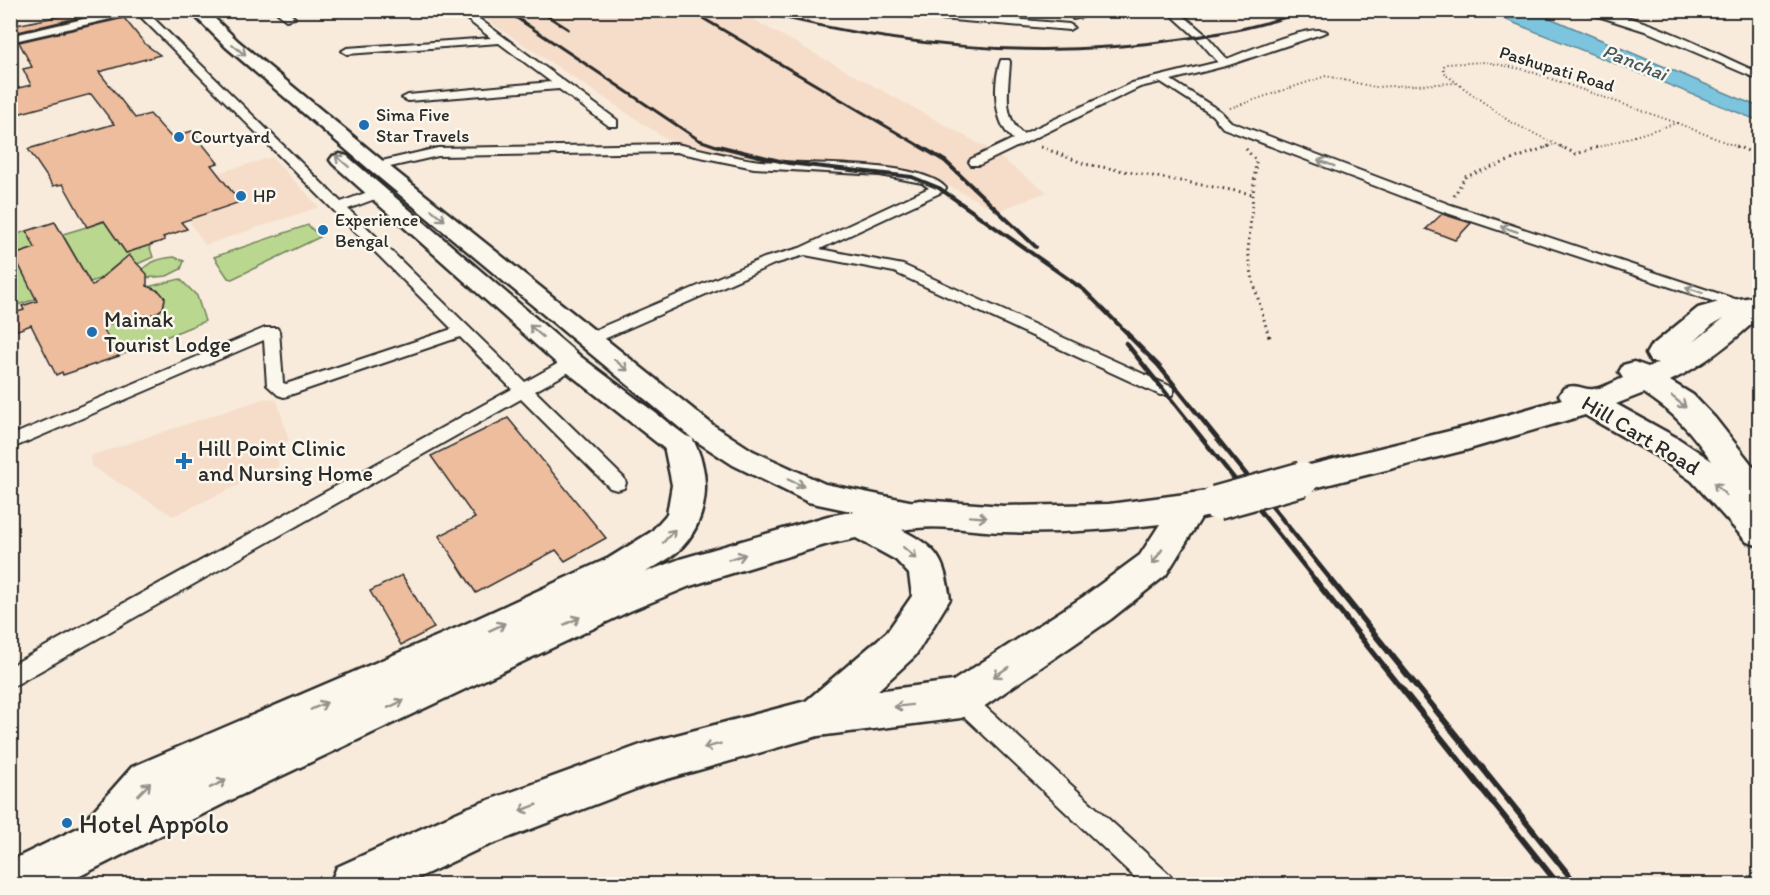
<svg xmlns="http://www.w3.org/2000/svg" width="1770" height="895" viewBox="0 0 1770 895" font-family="Itim,sans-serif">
	<rect width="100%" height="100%" fill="#f8ebdc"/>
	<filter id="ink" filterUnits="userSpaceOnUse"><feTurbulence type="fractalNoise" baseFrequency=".0167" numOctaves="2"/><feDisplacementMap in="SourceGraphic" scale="12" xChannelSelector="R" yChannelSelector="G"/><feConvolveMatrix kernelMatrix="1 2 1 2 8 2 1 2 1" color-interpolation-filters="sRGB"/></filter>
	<g filter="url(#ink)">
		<g fill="#f5ddc9">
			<polygon points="473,11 742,11 761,24 987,148 1047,192 998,211 941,182 777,172 692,156"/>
			<polygon points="272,157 319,207 205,245 168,188"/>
			<polygon points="266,398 277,400 289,441 274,446 279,466 173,516 91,466 90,456"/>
		</g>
		<g fill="#bad78f" stroke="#72815d" stroke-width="1.5">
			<polygon points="97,210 149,245 153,257 133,266 119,263 99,279 90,282 65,239 14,255 36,299 11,307 11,236 27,231 33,243 103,222"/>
			<polygon points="308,225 320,237 232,279 228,278 214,257"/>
			<path d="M174,257L184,261L181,269L167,276L144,278L141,271C149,261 162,258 174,257Z"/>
			<path d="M180,279L197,296L205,321L119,356L102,327C108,324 114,320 120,319C135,315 165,322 165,298L159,291L147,287Z"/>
		</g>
		<polygon fill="#7dc4de" stroke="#5c8796" stroke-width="1.5" points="1484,11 1538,11 1550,18 1759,107 1759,121"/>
		<g fill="#edbd9e" stroke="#2b2b2b" stroke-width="1.5">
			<polygon points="90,10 110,10 14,33 11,26"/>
			<polygon points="124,18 145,44 160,55 99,72 135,118 150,114 171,137 192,131 218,163 211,165 240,202 181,222 187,229 163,237 165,240 126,253 104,221 87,227 63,184 53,186 28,149 114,124 91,94 10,116 10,90 31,85 23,69 32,67 19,42"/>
			<polygon points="1442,214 1471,223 1455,240 1426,229"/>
			<polygon points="55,222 92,286 129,255 147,274 147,286 159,291 165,298 163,308 155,314 124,318 102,327 119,356 63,375 62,372 56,375 31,325 10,333 10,314 24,310 22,306 37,301 14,255 35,248 27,231"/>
			<polygon points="508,418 606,538 565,561 556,550 476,593 439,536 475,518 431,456"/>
			<polygon points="402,575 434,628 401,645 370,591"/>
		</g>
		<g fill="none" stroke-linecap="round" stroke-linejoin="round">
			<defs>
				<g id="street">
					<polygon points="122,10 145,10 341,202 373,190 383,190 385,193 383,196 348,209 525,382 566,359 578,359 580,363 578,367 535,391 624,478 626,483 624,488 617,490 610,488 521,399 10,688 10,666 512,389 460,337 284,397 278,395 267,385 264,340 10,449 10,436 265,328 277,328 279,331 283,383 286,384 452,329 137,13 10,42 10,36"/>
					<polygon points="274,10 286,10 295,18 286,20"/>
					<polygon points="455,10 467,10 617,120 617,126 609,126 559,89 408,101 402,98 408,95 551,82 499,43 347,54 342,51 347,48 491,38"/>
					<polygon points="866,10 911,10 1069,24 1074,27 1069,30 871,13"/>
					<polygon points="1068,10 1078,10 1082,17 1073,19"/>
					<path d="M1166,10H1177L1206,35L1227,59C1245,52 1314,22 1327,32L1229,65L1171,80L1220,111L1231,122L1451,205L1753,305L1756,308L1748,313L1743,311L1441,211L1223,128L1212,115L1161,82L1140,87L979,165H971L969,162L971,159L1013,139C993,123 993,82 1001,60H1009L1010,62C1009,86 1001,118 1023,134L1132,83L1218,62L1198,39Z"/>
					<path d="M1579,10C1640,10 1705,50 1760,73V80L1648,32Z"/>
					<path d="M676,144C701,149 727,156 753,160C794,166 919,158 946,188L944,191L820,249L903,265L1172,387L1174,391L1172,395H1160L894,272L805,255L774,264L595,343H583L581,339L583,335L764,258L800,248L929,188L922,183L880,175L754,168L676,152L438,156L377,170L371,166L373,163L438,148Z"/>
					<polygon points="961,689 969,692 1170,875 1174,884 1142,884 953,706 950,699 953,692"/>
				</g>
				<g id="primary">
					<polygon points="189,10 206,10 238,41 384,162 713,425 753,451 825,484 929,505 933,513 929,521 918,525 808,502 733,465 693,439 370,170 226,47"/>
					<polygon points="340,154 347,156 581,357 690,439 694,446 690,453 680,456 670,453 563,369 333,164 330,160 333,156"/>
				</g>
				<g id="highway">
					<path d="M1760,296V316C1733,342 1705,364 1670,381L1693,395L1715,418L1760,475V546L1747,542L1692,481L1655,455L1585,415L1466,450L1302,491L1290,488L1285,479L1290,470L1302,467L1466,427L1562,399L1559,395L1564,388C1579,383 1583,391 1594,389C1603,388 1614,382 1623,378L1619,372L1623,365L1634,362L1648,367L1658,363L1650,361L1646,354L1650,347L1698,308L1719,302ZM1724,318L1694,342L1712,325ZM1644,393C1676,414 1690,431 1712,461L1679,439L1616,404Z"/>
					<path d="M680,434L692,438C713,475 709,523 677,552C668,560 655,566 646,572L680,559L828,516L920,500L1004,506L1109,504L1216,490L1228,494L1233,503L1228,512L1201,518L1166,575L1111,619L976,712L961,718L818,736L646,785L479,849L405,884H330L337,867L467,808L646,743L806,701L887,632L912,596L909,574L896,560L856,538L828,544L690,586L630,611L237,797L64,884H10V861L82,826L86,819L132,767L461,626L609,558L651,532L667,514L672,485L664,446L668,438ZM1160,524L1140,555L1083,597L953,681L877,691L915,656L950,599C944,559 939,549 902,530C936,523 970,531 1003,532C1056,534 1108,530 1160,524Z"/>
				</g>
			</defs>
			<use href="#street" stroke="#2b2b2b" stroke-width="4"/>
			<use href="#primary" stroke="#2b2b2b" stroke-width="5"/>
			<use href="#highway" stroke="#2b2b2b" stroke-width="5"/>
			<g stroke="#2b2b2b" stroke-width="2" stroke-dasharray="1 3" stroke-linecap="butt">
				<polyline points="1230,108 1326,76 1374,87 1456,83"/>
				<polyline points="1677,123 1740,148"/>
				<polyline points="1545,148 1553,145"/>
				<polyline points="1563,148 1509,121 1446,75 1443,68 1445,64 1486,62 1526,70 1677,123"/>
				<polyline points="1596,148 1677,123"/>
			</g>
			<g stroke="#2b2b2b" stroke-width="3" stroke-dasharray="1.5 4" stroke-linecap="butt">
				<polyline points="1560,146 1576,154 1601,146"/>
				<polyline points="1736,146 1760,156"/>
				<polyline points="1041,147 1085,164 1253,194"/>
				<polyline points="1246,149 1256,161 1248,251 1253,281 1269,337"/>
				<polyline points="1454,196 1465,177 1549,146"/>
			</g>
			<polyline stroke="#2b2b2b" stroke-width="4" stroke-dasharray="1.5 4.5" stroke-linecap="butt" points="1269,336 1270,339"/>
			<use href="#street" fill="#fbf7ec" fill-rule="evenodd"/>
			<use href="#primary" fill="#fbf7ec" fill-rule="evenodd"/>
			<use href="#highway" fill="#fbf7ec" fill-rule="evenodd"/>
			<g stroke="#2b2b2b" stroke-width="3">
				<polyline points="505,10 699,140 722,148"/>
				<polyline points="538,10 568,29"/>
				<polyline points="689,10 923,148"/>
				<path d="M754,10C894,47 1037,61 1182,39C1224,33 1265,26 1305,10"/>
			</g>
			<g stroke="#2b2b2b" stroke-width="4">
				<polyline points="718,146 788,163 912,177 939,188 1084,290 1131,337"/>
				<polyline points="920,146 945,161 1036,247"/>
			</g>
			<g stroke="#2b2b2b" stroke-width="4.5">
				<polyline points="1129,336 1159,366 1332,581"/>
				<polyline points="1126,343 1316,581"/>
			</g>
			<g stroke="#2b2b2b" stroke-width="6">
				<polyline points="1315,580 1558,884"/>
				<polyline points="1331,580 1576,884"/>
			</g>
			<defs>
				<polyline id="highway-bridge" points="1216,503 1302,479"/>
			</defs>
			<use href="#highway-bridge" stroke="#2b2b2b" stroke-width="38" stroke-linecap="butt"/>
			<use href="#highway-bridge" stroke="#fbf7ec" stroke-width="33"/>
		</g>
		<defs><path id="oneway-shaft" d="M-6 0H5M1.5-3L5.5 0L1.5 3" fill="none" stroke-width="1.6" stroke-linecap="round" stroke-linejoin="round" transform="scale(1.5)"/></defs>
		<g stroke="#93918c">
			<use href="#oneway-shaft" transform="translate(239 50) rotate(40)"/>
			<use href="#oneway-shaft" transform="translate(342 161) rotate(-139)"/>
			<use href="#oneway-shaft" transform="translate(1326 163) rotate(-159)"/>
			<use href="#oneway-shaft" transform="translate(438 215) rotate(39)"/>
			<use href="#oneway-shaft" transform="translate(1509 229) rotate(-162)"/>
			<use href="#oneway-shaft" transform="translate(1694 290) rotate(-162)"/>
			<use href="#oneway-shaft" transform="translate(536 331) rotate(-139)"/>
			<use href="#oneway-shaft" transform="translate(621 365) rotate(39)"/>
			<use href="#oneway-shaft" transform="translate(1679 402) rotate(39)"/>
			<use href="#oneway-shaft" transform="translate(796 483) rotate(24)"/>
			<use href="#oneway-shaft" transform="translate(1720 489) rotate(-134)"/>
			<use href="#oneway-shaft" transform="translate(978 517) rotate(4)"/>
			<use href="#oneway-shaft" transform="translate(669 536) rotate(-48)"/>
			<use href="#oneway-shaft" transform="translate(910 553) rotate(41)"/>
			<use href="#oneway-shaft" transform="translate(737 557) rotate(-16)"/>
			<use href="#oneway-shaft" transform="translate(1157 557) rotate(124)"/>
			<use href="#oneway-shaft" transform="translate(572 621) rotate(-25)"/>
			<use href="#oneway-shaft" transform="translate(497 627) rotate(-25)"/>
			<use href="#oneway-shaft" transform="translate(1001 672) rotate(146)"/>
			<use href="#oneway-shaft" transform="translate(396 704) rotate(-25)"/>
			<use href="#oneway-shaft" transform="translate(319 706) rotate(-24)"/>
			<use href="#oneway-shaft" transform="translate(903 706) rotate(173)"/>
			<use href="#oneway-shaft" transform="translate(712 746) rotate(165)"/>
			<use href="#oneway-shaft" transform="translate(218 784) rotate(-26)"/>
			<use href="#oneway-shaft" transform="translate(144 789) rotate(-45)"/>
			<use href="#oneway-shaft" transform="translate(528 808) rotate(159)"/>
		</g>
	</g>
	<g fill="#1f6fb2" stroke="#fbf7ec" stroke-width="2">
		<circle cx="364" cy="125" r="6"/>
		<circle cx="179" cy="137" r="6"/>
		<circle cx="241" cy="196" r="6"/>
		<circle cx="323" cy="230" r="6"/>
		<circle cx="92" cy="332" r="6"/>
		<path d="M181 452h6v6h6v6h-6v6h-6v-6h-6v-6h6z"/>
		<circle cx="67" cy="823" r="6"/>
	</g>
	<g text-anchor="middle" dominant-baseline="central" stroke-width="5" stroke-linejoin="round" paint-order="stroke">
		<g font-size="18" fill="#2b2b2b" stroke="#fbf7ec">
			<text transform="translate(1557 69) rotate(17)">Pashupati Road</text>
		</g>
		<g font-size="18" fill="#2b2b2b" stroke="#fbf7ec" text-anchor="start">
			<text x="376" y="115">Sima Five<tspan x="376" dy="21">Star Travels</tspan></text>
			<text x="191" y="137">Courtyard</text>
			<text x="253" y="196">HP</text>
			<text x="335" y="220">Experience<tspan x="335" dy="21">Bengal</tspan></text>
		</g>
		<g font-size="20" font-style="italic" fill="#445961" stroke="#fbf7ec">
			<text transform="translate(1635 62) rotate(22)">Panchai</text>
		</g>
		<g font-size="22" fill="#2b2b2b" stroke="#fbf7ec" text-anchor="start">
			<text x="104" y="319">Mainak<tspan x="104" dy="25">Tourist Lodge</tspan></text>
			<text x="198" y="448">Hill Point Clinic<tspan x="198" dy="25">and Nursing Home</tspan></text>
		</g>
		<g font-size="22" fill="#2b2b2b" stroke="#fbf7ec">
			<text transform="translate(1641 435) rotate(31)">Hill Cart Road</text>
		</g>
		<g font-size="27" fill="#2b2b2b" stroke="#fbf7ec" text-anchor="start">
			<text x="79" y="823">Hotel Appolo</text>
		</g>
	</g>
	<rect width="1770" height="895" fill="none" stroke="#fbf7ec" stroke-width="36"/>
	<rect x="18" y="18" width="1734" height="859" fill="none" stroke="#2b2b2b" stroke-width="2" filter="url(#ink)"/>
</svg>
